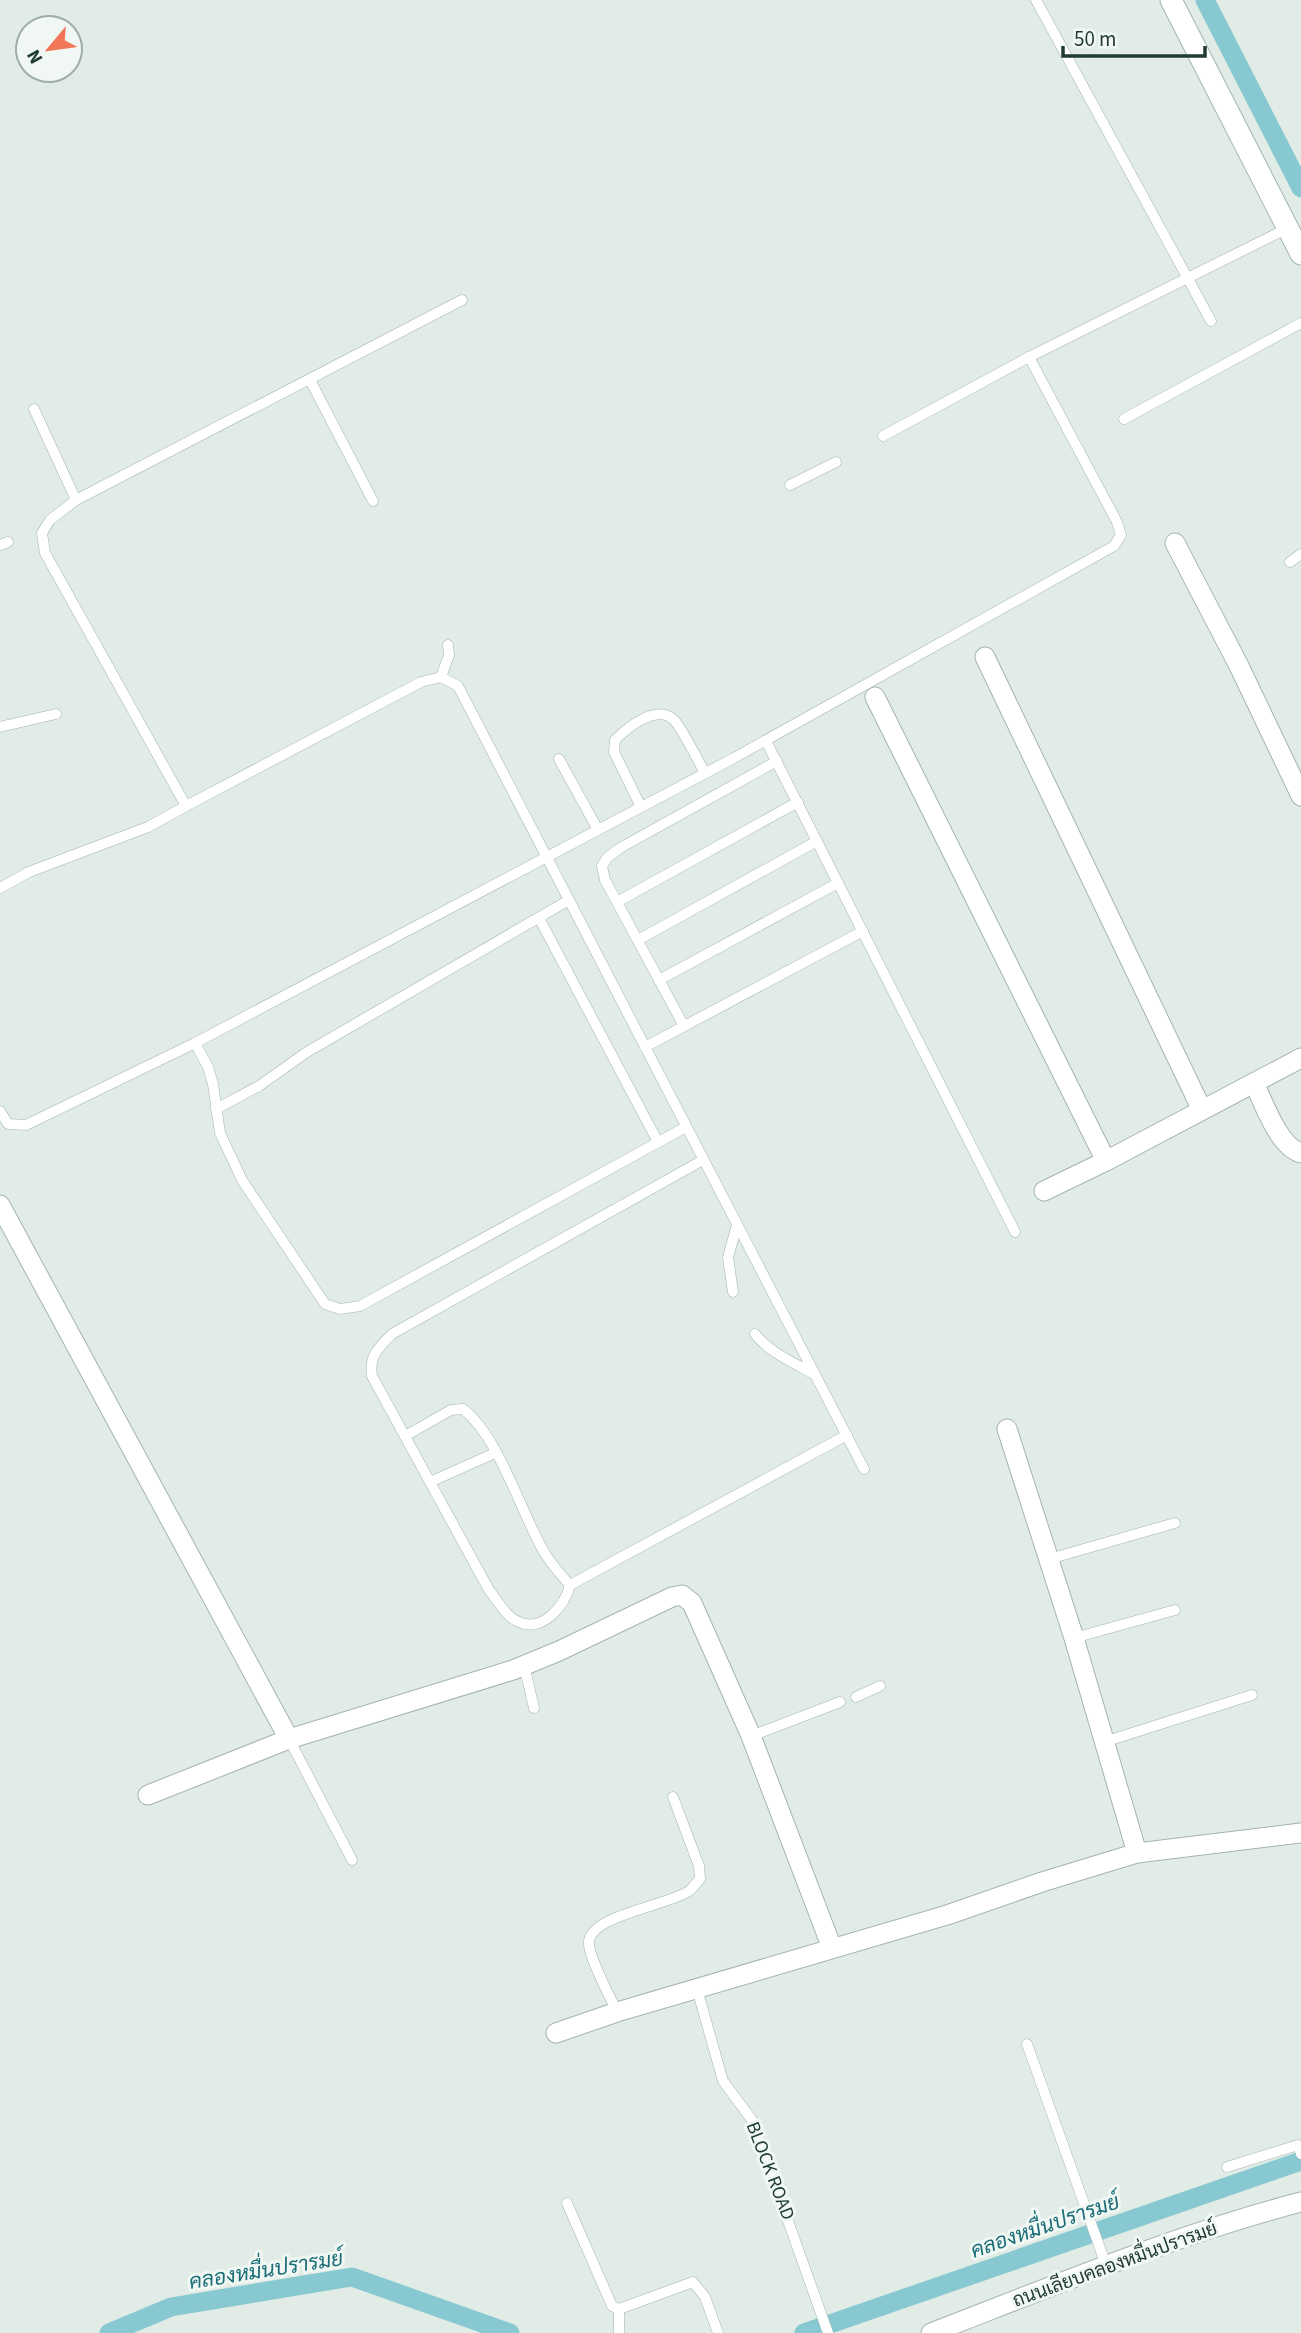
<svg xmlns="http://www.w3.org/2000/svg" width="1301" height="2333" viewBox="0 0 1301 2333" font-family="'Source Sans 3',Sarabun,sans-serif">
	<rect width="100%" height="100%" fill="#e1ece6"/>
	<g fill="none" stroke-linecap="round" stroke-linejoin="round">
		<g stroke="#88c9d1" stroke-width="19">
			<polyline points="1205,0 1301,188"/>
			<polyline points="109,2333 171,2307 352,2277 510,2333"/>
			<polyline points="804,2333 1301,2161"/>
		</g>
		<defs>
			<g id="lane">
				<polyline points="1036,0 1211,321"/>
				<polyline points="462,300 76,500 50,520 42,533 45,553 186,806 421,682 441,677 458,686 864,1469"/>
				<polyline points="310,380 373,501"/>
				<polyline points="34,409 76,500"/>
				<polyline points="1124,419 1301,323"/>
				<polyline points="883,436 1029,357"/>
				<polyline points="790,485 836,462"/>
				<polyline points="0,545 8,542"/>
				<polyline points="1290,562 1301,554"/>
				<polyline points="441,677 449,655 448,645"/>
				<polyline points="0,727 56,714"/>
				<polyline points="766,741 1015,1232"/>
				<polyline points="559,759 598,830"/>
				<path d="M641,807L614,752L615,740C627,728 657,703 674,720C682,728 698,761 705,773"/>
				<polyline points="0,888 29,872 148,827 186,806"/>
				<polyline points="617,902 798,802"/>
				<polyline points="539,918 658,1142"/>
				<polyline points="638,940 817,841"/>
				<polyline points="659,980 838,883"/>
				<polyline points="684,1026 605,880 602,866 607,858 620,848 777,761"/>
				<polyline points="195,1043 208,1067 213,1084 220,1133 242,1180 325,1304 340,1309 360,1306 686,1127"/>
				<polyline points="645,1047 863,931"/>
				<polyline points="216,1109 259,1086 307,1052 569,900"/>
				<polyline points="0,1111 8,1124 26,1125 195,1043 734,758 1114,546 1121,535 1117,522 1029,357 1288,228"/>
				<path d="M703,1160L392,1334C378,1348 369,1356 372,1376L489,1590C498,1601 506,1617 519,1622C543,1633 565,1605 570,1585L847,1435"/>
				<polyline points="733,1292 728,1257 737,1225"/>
				<path d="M755,1334C770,1353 794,1363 814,1374"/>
				<path d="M405,1436L451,1410L463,1409C499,1437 520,1510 543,1550C550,1563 560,1574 570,1585"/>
				<polyline points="430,1482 495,1453"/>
				<polyline points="1049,1559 1175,1523"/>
				<polyline points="1074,1638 1175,1610"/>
				<polyline points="524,1665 534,1708"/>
				<polyline points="856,1697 880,1686"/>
				<polyline points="751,1736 840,1702"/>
				<polyline points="289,1739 352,1860"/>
				<polyline points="1104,1742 1252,1695"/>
				<polyline points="697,1989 723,2081 752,2120 828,2333"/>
				<path d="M617,2012C611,1998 587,1955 589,1941C592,1915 669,1905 689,1891C693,1888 697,1882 700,1879L699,1866L673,1797"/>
				<polyline points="1027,2044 1106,2265"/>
				<polyline points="1227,2167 1298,2145 1301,2154"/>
				<polyline points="567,2203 612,2306 619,2309 693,2282 705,2297 718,2333"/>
				<polyline points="619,2309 619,2333"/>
			</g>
			<g id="street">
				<polyline points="1175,543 1239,666 1301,796"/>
				<polyline points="985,657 1202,1110"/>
				<polyline points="875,697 1106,1161 1301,1058"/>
				<path d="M1254,1083C1264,1103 1278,1146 1301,1153"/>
				<polyline points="1044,1191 1106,1161"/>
				<polyline points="0,1205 289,1739"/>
				<polyline points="1007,1429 1074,1638 1137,1853"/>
				<polyline points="148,1795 289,1739 513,1670 559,1651 672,1597 682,1595 692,1603 751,1736 832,1948"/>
				<polyline points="556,2033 617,2012 947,1915 1042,1882 1137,1853 1301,1833"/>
				<path d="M931,2333C1053,2286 1175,2235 1301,2202"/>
			</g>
			<polyline id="secondary" points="1171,0 1301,254"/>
		</defs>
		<use href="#lane" stroke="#a4b4ad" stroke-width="11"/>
		<use href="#street" stroke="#a4b4ad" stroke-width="21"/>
		<use href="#secondary" stroke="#9fb7ae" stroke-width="23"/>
		<use href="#lane" stroke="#fff" stroke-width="10"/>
		<use href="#street" stroke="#fff" stroke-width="19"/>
		<use href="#secondary" stroke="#fff" stroke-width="21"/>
	</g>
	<g text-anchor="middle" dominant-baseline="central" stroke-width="6" stroke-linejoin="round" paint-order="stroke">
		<g font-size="19" fill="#213c34" stroke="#f1f8f4">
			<text transform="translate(770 2171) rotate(69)">BLOCK ROAD</text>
			<text transform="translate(1115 2265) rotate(-20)">ถนนเลียบคลองหมื่นปรารมย์</text>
		</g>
		<g font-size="21" font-style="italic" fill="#1b6d78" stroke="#f1f8f4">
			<text transform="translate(1045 2226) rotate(-19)">คลองหมื่นปรารมย์</text>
			<text transform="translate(266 2270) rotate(-9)">คลองหมื่นปรารมย์</text>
		</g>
	</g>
	<g transform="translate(49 49) rotate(241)"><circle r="33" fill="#f1f8f4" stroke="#9eada7" stroke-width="2"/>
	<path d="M0-5L12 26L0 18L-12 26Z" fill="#f27758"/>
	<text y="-10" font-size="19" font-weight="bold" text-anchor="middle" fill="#213c34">N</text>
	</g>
	<path d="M1063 46v10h142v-10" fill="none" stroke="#213c34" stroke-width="3.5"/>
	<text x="1074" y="46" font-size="21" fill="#213c34" stroke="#f1f8f4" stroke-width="5" paint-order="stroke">50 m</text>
</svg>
